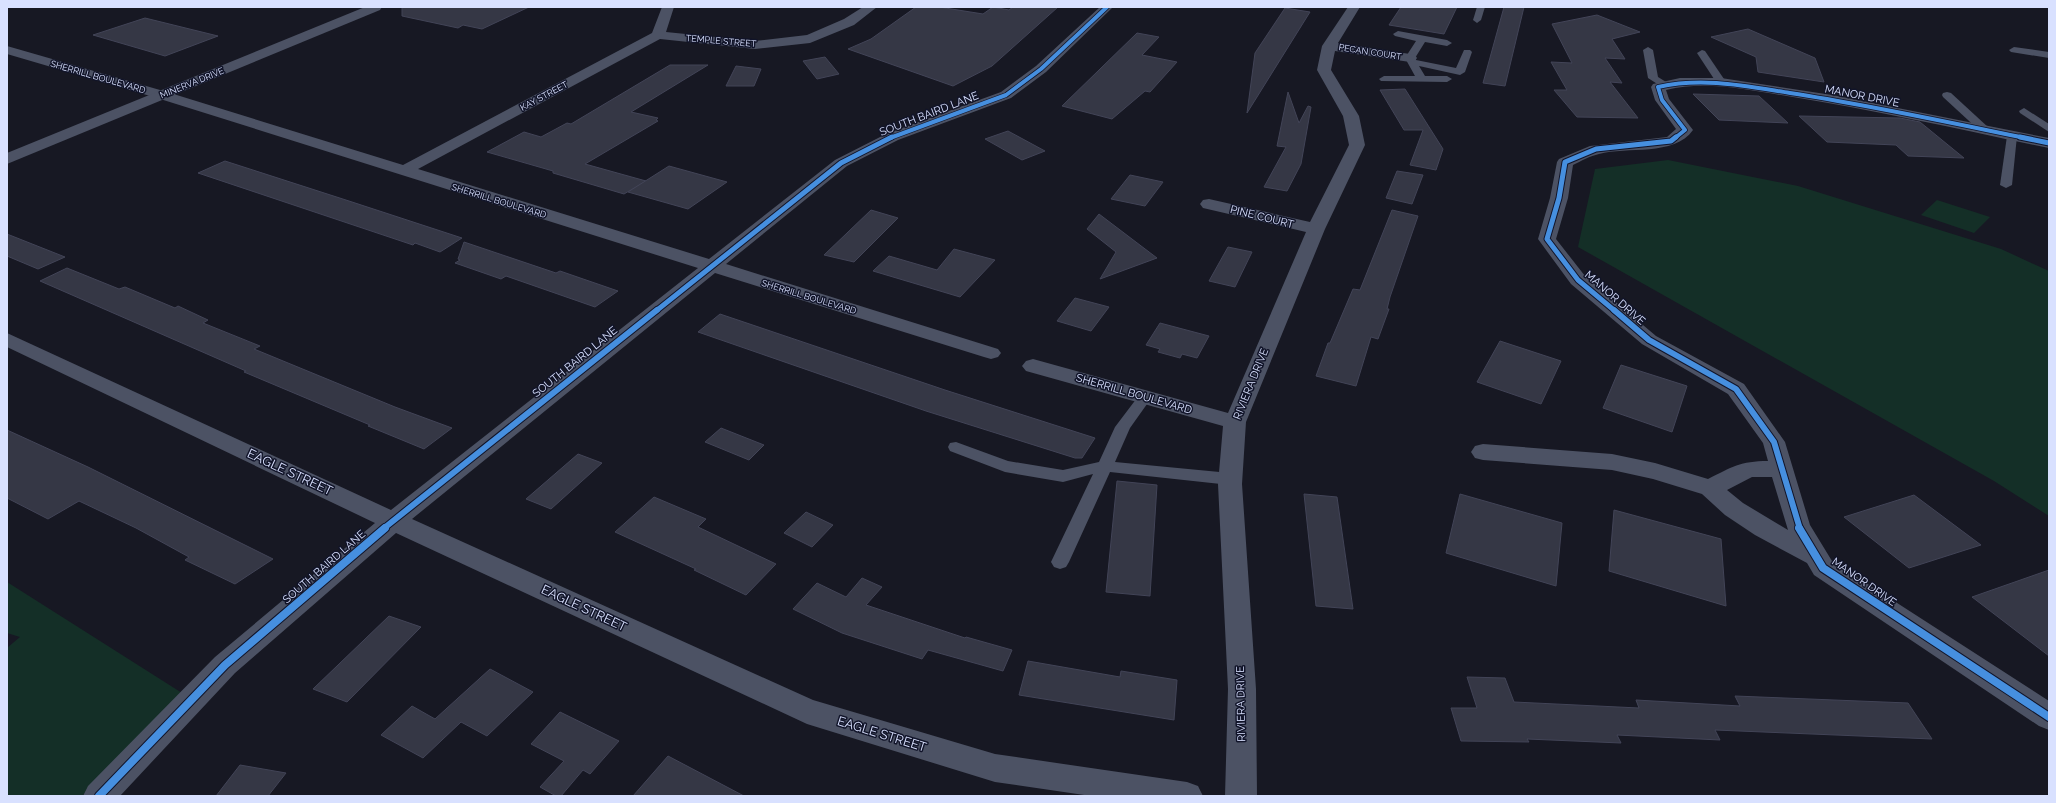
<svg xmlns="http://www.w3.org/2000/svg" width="2056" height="803" viewBox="0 0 2056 803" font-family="Raleway,sans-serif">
	<rect width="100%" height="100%" fill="#171823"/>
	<g fill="#142f27">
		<polygon points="1668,160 1798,186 2001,249 2049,271 2049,516 1994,481 1578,247 1595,169"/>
		<polygon points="1937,200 1990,217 1974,233 1921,215"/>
		<polygon points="7,582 182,693 82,796 7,796 7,648 20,637 7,633"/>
	</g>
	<g fill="#353745" stroke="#424457">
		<polygon points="402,7 529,7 482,29 463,25 458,28 402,16"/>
		<polygon points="916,7 939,7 983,14 993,7 1009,10 1013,7 1058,7 992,66 953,86 848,49 871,39"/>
		<polygon points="1401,7 1457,7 1444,34 1389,25"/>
		<polygon points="1504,7 1524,7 1505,86 1483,83"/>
		<polygon points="1285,8 1310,12 1247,113 1255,53"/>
		<polygon points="1597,15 1640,32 1612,39 1625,59 1605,58 1622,83 1610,82 1638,118 1577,117 1554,90 1567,90 1551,62 1572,63 1552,24"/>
		<polygon points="145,18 218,36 165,56 93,35"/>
		<polygon points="1748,29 1815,58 1824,82 1758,72 1756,57 1711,37"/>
		<polygon points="1137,33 1159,37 1142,55 1177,62 1150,92 1145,91 1112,119 1062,106"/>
		<polygon points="825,57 839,74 817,79 803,61"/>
		<polygon points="670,65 708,65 631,112 658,118 656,120 658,121 585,164 646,181 624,194 553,173 553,171 487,152 524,132 541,137 567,123 571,124"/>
		<polygon points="736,66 761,69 754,86 726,86"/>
		<polygon points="1405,89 1443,149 1436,170 1410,165 1423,130 1404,130 1380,90"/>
		<polygon points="1288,92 1299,123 1308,106 1311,107 1301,164 1287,191 1264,187 1286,147 1277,146"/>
		<polygon points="1693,94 1759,96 1788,123 1719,120"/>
		<polygon points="1799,116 1900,118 1920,122 1964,158 1908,156 1896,145 1827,142"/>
		<polygon points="1008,131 1045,151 1022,160 985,139"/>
		<polygon points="225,161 349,201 462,238 440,252 415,243 413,245 198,173"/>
		<polygon points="669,166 727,182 688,209 628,192"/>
		<polygon points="1397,171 1423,175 1412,204 1386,198"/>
		<polygon points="1130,175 1163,182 1145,206 1111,199"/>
		<polygon points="871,210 898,218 854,262 824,255"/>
		<polygon points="1392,210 1418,216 1390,297 1387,309 1389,309 1378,339 1371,337 1356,386 1316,376 1328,343 1330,343 1353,289 1360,290"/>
		<polygon points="1099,214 1157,258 1100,279 1116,252 1087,229"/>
		<polygon points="7,234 65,257 38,269 7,256"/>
		<polygon points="464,242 556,273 560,271 618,291 595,307 506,276 501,279 455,263 460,260 458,259"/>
		<polygon points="1228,247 1252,252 1235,287 1209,281"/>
		<polygon points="954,249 995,260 960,297 873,271 889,256 937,270"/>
		<polygon points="67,268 119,289 125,287 175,308 178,306 208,320 203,323 260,346 254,349 395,407 452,428 424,449 368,426 370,425 244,372 246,371 40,281"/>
		<polygon points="1075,298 1109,307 1091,331 1057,321"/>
		<polygon points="720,314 945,390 1095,438 1082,458 1075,458 926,411 698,332"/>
		<polygon points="1160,323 1209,336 1197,358 1182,354 1180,358 1158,352 1160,349 1146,345"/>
		<polygon points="1500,341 1561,361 1541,404 1477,382"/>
		<polygon points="1621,365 1687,386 1672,432 1603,408"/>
		<polygon points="721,428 764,445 749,460 705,442"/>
		<polygon points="7,430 88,467 273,559 235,584 185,560 189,557 136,528 79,501 48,519 7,498"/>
		<polygon points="578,454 602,463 551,509 526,499"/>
		<polygon points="1117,481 1157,485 1150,596 1106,592"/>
		<polygon points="1304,494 1337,497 1353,609 1316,606"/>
		<polygon points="1460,494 1562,523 1556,586 1446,553"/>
		<polygon points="1914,495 1981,545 1909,568 1844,517"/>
		<polygon points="654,497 706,519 698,527 776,564 746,595 694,570 696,569 615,532"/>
		<polygon points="1614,510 1721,539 1726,606 1609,571"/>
		<polygon points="806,512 833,525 812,547 784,533"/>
		<polygon points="2049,570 2049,656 1972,597"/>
		<polygon points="862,578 882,587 866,605 965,638 966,637 1012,650 1003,671 928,650 922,659 842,633 793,609 817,583 846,597"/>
		<polygon points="389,616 421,627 347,702 313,689"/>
		<polygon points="1028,661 1120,677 1121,671 1177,680 1174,720 1019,695"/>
		<polygon points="490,669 533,692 487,736 461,722 423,758 381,735 412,706 435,719"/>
		<polygon points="1467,677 1505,678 1514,702 1639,708 1636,700 1740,706 1735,696 1908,703 1932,739 1715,730 1720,740 1617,735 1621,743 1527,739 1529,742 1461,741 1451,708 1477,708"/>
		<polygon points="560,712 619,741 590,774 583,770 561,796 556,796 540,787 564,761 531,744"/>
		<polygon points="668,756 744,796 633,796"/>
		<polygon points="240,765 286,773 268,796 216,796"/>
	</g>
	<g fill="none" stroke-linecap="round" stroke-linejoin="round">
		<g fill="#4c5264" fill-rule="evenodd">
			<polygon points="1477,7 1485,7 1481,20 1477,23 1473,20"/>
			<polygon points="1398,31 1447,40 1452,43 1447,46 1425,42 1415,58 1416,60 1456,68 1464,50 1470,50 1472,52 1465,72 1460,75 1419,66 1425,76 1447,76 1452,79 1447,82 1381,81 1379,79 1384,76 1415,76 1405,58 1416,41 1395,36 1393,34"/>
			<polygon points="1648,47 1653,50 1658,77 1671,85 1670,87 1662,87 1648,78 1643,50"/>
			<polygon points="2014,47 2049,52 2049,58 2011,52 2009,50"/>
			<polygon points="1702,50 1705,51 1726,82 1724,84 1721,85 1716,82 1697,53"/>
			<polygon points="1947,92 1951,93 1989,128 1990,130 1989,132 1981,132 1943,97 1942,95 1943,93"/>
			<polygon points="2024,108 2049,124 2049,132 2020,113 2019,111"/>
			<polygon points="2012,133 2017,136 2012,185 2006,188 2000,185 2007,136"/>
			<polygon points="1145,392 1150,394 1152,397 1130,428 1115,462 1230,473 1236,475 1238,479 1236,483 1230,485 1110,472 1069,562 1066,567 1060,569 1054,567 1051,562 1093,474 1063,482 1005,472 950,451 948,447 950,443 956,442 1008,461 1063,470 1099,462 1115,427 1140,394"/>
		</g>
		<g fill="#4c5264" fill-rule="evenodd">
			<polygon points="662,7 674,7 666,32 755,41 807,35 844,19 863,7 877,7 854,25 810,43 755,49 660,39 418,169 709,259 835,160 886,134 1001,92 1036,66 1100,7 1113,7 1046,72 1011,98 898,140 847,166 726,264 998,349 1001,353 998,357 991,359 984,357 715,273 412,519 813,700 995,754 1187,782 1198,786 1203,796 1091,796 995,782 807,724 396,533 235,673 120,796 83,796 88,786 215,657 375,523 7,347 7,333 391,510 698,268 157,98 7,54 7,46 167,92 403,165 652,33"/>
			<polygon points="1348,7 1360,7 1338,43 1410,54 1415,55 1417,58 1415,61 1410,62 1335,51 1331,70 1359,116 1365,145 1325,229 1246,422 1242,484 1256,689 1257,796 1225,796 1228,689 1218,484 1223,426 1026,371 1022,366 1026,361 1033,359 1228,413 1306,232 1203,208 1200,204 1203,200 1209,199 1310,222 1349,145 1343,116 1317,70 1322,46"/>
			<path d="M1680,78H1721L1832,95L2049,138V148C1962,130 1875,110 1787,96C1747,90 1706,80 1666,90L1669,99L1693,130C1674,157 1627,146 1599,154C1590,156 1581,161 1573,165L1568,198L1556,239L1585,276L1656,336L1744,384L1785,442L1810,525L1832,561L2049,701V730L2039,726L1814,575L1807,563L1755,535L1725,515L1702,494L1653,479L1612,470L1483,460L1475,458L1471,452L1475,446L1483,444L1612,454L1655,463L1708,479C1732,467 1740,461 1768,461L1763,443L1728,394L1642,344L1571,284L1538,239L1550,198L1557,162L1559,159L1590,146L1667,137L1676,129L1655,100L1651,87L1653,84ZM1752,477H1772L1788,530L1743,503L1727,490Z"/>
		</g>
		<polygon fill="#4c5264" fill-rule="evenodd" points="365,7 382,7 380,10 7,164 7,153"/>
		<defs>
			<g id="cycleway-far3">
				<polyline points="890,138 1006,95 1041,69 1107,7"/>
				<path d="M1675,138L1685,130L1662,100L1658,87C1703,77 1745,86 1790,93C1869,105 1947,122 2025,138"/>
			</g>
			<g id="cycleway-far2">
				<polyline points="2020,137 2049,143"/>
				<polyline points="656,311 841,163 892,137"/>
				<polyline points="1615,311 1578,280 1547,239 1559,198 1565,162 1596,149 1671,141 1676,137"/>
			</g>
			<g id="cycleway-far1">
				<polyline points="1614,310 1649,340 1736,389 1774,442 1800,529"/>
				<polyline points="383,529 657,310"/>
			</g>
			<g id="cycleway">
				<polyline points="1799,528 1823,568 2049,717"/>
				<polyline points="99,796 225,665 385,528"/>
			</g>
		</defs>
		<use href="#cycleway-far3" stroke="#111429" stroke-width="5.5"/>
		<use href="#cycleway-far2" stroke="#111429" stroke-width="7"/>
		<use href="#cycleway-far1" stroke="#111429" stroke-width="8"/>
		<use href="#cycleway" stroke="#111429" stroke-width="10"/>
		<use href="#cycleway-far3" stroke="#468fdf" stroke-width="4"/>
		<use href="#cycleway-far2" stroke="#468fdf" stroke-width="5"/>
		<use href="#cycleway-far1" stroke="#468fdf" stroke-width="6"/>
		<use href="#cycleway" stroke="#468fdf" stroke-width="8"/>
	</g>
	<g text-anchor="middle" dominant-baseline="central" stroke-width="3" stroke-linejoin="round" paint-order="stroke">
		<g font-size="9" fill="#d9e1ff" stroke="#111429">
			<text transform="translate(721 41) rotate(5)">TEMPLE STREET</text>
			<text transform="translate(1370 52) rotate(9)">PECAN COURT</text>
			<text transform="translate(98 77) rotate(16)">SHERRILL BOULEVARD</text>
			<text transform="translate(192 83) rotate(-22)">MINERVA DRIVE</text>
			<text transform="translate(544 96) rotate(-28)">KAY STREET</text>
			<text transform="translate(499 201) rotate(17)">SHERRILL BOULEVARD</text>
			<text transform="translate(809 297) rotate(17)">SHERRILL BOULEVARD</text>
		</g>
		<g font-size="11" fill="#d9e1ff" stroke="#111429">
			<text transform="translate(1862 96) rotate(11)">MANOR DRIVE</text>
			<text transform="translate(929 114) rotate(-21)">SOUTH BAIRD LANE</text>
			<text transform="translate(1262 217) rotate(14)">PINE COURT</text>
			<text transform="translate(1615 298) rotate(41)">MANOR DRIVE</text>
			<text transform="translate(575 362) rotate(-39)">SOUTH BAIRD LANE</text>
			<text transform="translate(1251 384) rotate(-68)">RIVIERA DRIVE</text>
			<text transform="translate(1134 394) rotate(16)">SHERRILL BOULEVARD</text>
			<text transform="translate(324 567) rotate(-41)">SOUTH BAIRD LANE</text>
			<text transform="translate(1864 582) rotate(35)">MANOR DRIVE</text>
			<text transform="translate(1241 704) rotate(-91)">RIVIERA DRIVE</text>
		</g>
		<g font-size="13" fill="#d9e1ff" stroke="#111429">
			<text transform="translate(290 472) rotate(25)">EAGLE STREET</text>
			<text transform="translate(584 608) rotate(25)">EAGLE STREET</text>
			<text transform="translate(882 734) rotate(17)">EAGLE STREET</text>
		</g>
	</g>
	<rect width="2056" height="803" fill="none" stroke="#d9e1ff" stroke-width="16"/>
</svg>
